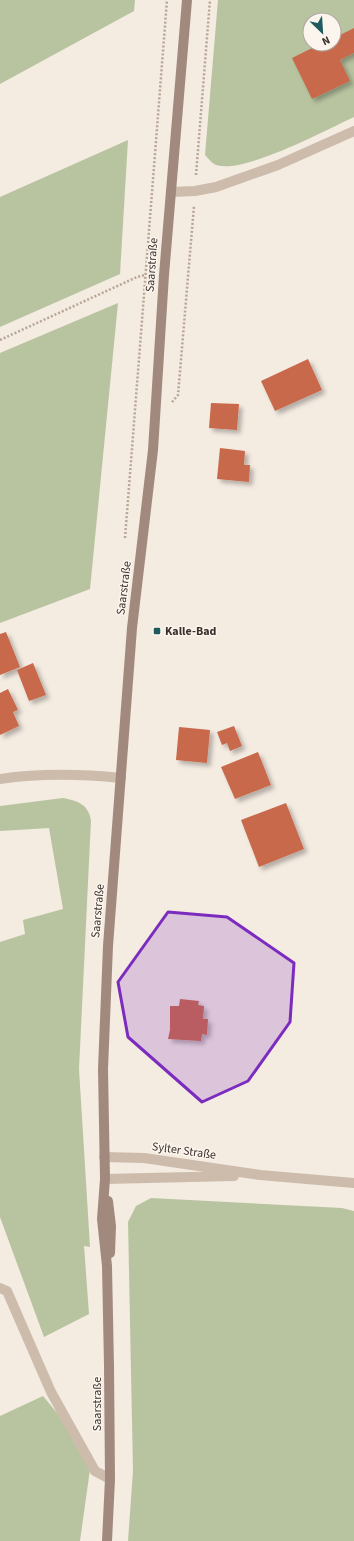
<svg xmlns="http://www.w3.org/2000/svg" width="354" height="1541" viewBox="0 0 354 1541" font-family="'Source Sans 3',sans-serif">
	<defs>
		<filter id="shadow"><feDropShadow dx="3.5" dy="3.5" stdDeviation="2" flood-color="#0004"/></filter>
	</defs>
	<rect width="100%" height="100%" fill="#f4ebe1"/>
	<g fill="#b8c4a0" fill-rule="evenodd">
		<polygon points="0,0 135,0 134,11 0,84"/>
		<path d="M218,0H354V117C328,129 239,177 214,164C211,162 208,158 205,155ZM310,20H334V44H310Z"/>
		<polygon points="128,140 120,274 0,327 0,197"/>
		<polygon points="118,303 90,589 0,623 0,353"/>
		<path d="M63,798C78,801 88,804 91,820L79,1069L90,1247L84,1246L89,1314L44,1337L0,1217V942L25,934L23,920L63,909L49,828L0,831V806Z"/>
		<polygon points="151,1198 342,1208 354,1211 354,1541 128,1541 133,1471 128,1222 136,1206"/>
		<polygon points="43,1396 92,1455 80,1541 0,1541 0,1416"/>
	</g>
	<g fill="#c8694b" filter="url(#shadow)">
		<polygon points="354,28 354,53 340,60 350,81 312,99 292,58 320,44 334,44 334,38"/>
		<polygon points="308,359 322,390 275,411 261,381"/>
		<polygon points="211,403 239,404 237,430 209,428"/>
		<polygon points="220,448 245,451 244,465 250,465 249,482 217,479"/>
		<polygon points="6,632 20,667 0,675 0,634"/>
		<polygon points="33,663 46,695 29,701 17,670"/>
		<polygon points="8,689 18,710 13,712 19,726 0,735 0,693"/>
		<polygon points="234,726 242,746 230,751 227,743 222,745 217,732"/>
		<polygon points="179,727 210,730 207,763 176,760"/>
		<polygon points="258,752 271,785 235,799 221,767"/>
		<polygon points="286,803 304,849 259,867 241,820"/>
		<polygon points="180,999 199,1001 198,1005 204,1006 203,1019 208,1019 207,1035 202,1034 201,1041 168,1039 170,1030 170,1006 179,1006"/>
	</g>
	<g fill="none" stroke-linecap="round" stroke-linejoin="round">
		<g stroke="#b9a596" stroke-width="2.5" stroke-dasharray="2 2" stroke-linecap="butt">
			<polyline points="196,175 210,0"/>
			<polyline points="0,340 137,277 145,275"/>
			<polyline points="172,402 178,395 194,206"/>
			<polyline points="125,538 167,0"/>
		</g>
		<g stroke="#cdbbac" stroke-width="10">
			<polyline points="171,192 195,191 216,187 278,165 354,131"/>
			<polyline points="0,1288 7,1291 51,1392 95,1471 110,1479"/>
		</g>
		<g stroke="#cdbbac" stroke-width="10">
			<path d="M0,779C40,773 82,774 121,778"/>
			<polyline points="104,1157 144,1158 260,1175 354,1183"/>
			<polyline points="105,1179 234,1176"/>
		</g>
		<g stroke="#a18a7d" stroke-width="10">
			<polyline points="108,1201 111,1226 110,1253"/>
			<polyline points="107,1541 110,1479 109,1366 107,1266 102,1219 105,1179 103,1069 108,946 132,628 153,450 164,275 187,0"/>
		</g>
	</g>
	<path fill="#7b2cbf" fill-opacity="0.2" stroke="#7b2cbf" stroke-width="3" stroke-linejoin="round" d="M168,912L227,917L294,963L290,1022L248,1081L202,1102L128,1037L118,982Z"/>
	<rect fill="#1f5a5e" stroke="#fbf5ee" stroke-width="1.5" x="153" y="627" width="8" height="8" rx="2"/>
	<g text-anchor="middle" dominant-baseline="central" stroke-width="3" stroke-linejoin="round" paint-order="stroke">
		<g font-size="12" fill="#3b302b" stroke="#fbf5ee">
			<text transform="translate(152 265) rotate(-86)">Saarstraße</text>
			<text transform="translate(124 588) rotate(-83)">Saarstraße</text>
			<text transform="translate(98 911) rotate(-85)">Saarstraße</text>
			<text transform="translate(184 1151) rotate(8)">Sylter Straße</text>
			<text transform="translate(97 1404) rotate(-90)">Saarstraße</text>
		</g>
		<g font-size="12" font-weight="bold" fill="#3b302b" stroke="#fbf5ee" text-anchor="start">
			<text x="165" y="631">Kalle-Bad</text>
		</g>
	</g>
	<g transform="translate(322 32) rotate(155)"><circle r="19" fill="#fbf5ee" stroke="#aea6a0"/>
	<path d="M0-3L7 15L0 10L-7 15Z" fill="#1f5a5e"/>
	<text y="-6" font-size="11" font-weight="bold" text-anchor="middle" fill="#3b302b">N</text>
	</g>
</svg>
